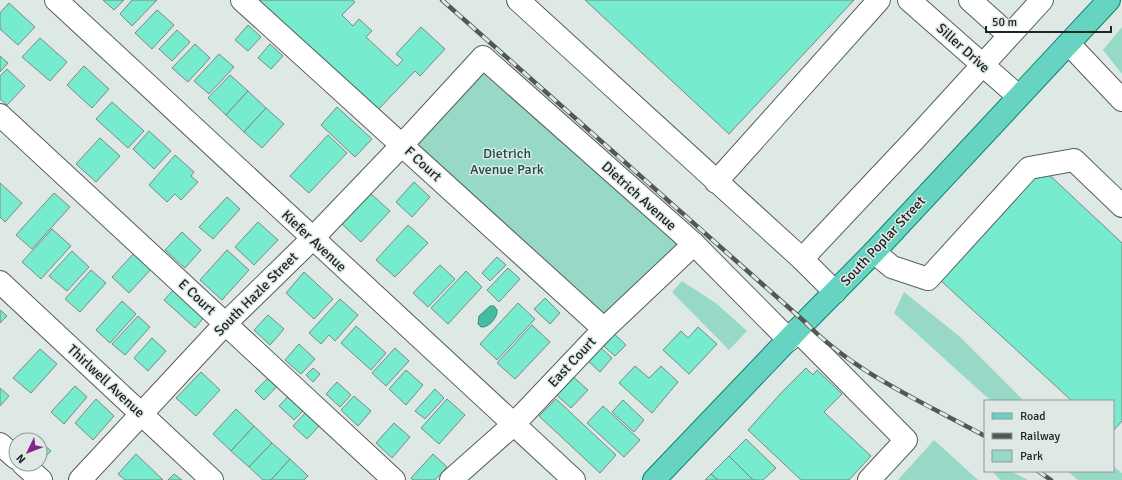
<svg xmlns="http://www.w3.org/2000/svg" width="1122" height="480" viewBox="0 0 1122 480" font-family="Signika,sans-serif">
	<rect width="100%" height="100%" fill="#dee9e6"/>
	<g fill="#97d8c6">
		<polygon points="1122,27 1122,74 1103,50"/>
		<polygon points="482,65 678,245 604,323 409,145"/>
		<polygon points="682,281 717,304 747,331 729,350 672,292"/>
		<polygon points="904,292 959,336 1024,401 991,401 894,313"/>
		<polygon points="934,440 978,480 898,480"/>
		<polygon points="1113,466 1122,473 1122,480 1078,480 1067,471 1113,471"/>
		<polygon points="992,471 1011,471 1028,480 1000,480"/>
	</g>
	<path fill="#44bca1" stroke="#398e7b" d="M490,306H494L497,310C498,317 489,328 481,327L478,324L479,316Z"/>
	<g fill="#77ebce" stroke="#7e8885">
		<polygon points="103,0 124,0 114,10"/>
		<polygon points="132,0 157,0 132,26 120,14"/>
		<polygon points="251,0 353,0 355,2 342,15 353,26 359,19 372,31 366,37 397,66 403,60 396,54 421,27 445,49 420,76 415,71 374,114"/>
		<polygon points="585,0 854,0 729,134"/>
		<polygon points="9,3 35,27 18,45 0,29 0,13"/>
		<polygon points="157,10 174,25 152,49 135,33"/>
		<polygon points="248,25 261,37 248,51 235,40"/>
		<polygon points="177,30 190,42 172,61 159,49"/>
		<polygon points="40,38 67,62 50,81 22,57"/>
		<polygon points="195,44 210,58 188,82 172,68"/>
		<polygon points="270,44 283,56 271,69 258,58"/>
		<polygon points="219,54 234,67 209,94 194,81"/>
		<polygon points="0,56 8,63 0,72"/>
		<polygon points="84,66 109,89 92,108 67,85"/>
		<polygon points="7,69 25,86 7,105 0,99 0,76"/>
		<polygon points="230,75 248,91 226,115 208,98"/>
		<polygon points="248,91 266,108 244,132 226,115"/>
		<polygon points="112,102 144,131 128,148 96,119"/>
		<polygon points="337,107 372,139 355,157 321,125"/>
		<polygon points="266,108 284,124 262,148 244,132"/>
		<polygon points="149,131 171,151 154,169 133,149"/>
		<polygon points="328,135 347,153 309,193 290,176"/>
		<polygon points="100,138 120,156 96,182 76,164"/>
		<polygon points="175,155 194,172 191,176 198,182 181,200 175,194 167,202 149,185"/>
		<polygon points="1042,168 1122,243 1122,421 1113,431 1113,401 1072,401 939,279"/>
		<polygon points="414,182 430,197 412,217 396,202"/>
		<polygon points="0,183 22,203 5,222 0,217"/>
		<polygon points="54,193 70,207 32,249 16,235"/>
		<polygon points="370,193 390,211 361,242 342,224"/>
		<polygon points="227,197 240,209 213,239 199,227"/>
		<polygon points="258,222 278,240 254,265 235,247"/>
		<polygon points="408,225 428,243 395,277 376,260"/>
		<polygon points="52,229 71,246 41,279 22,262"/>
		<polygon points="182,232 201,250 185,268 165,250"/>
		<polygon points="227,250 249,270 222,300 200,280"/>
		<polygon points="72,251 89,267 67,291 49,276"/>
		<polygon points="136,251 153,267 129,293 112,277"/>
		<polygon points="497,257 506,265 490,281 482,273"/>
		<polygon points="440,265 455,279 428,307 413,293"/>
		<polygon points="508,268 520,279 499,302 487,290"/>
		<polygon points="91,270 106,283 80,312 65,299"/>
		<polygon points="466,271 482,287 448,324 431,308"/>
		<polygon points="304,272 333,299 314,319 286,293"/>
		<polygon points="176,287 207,314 195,328 164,300"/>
		<polygon points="545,298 560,313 550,324 534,309"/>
		<polygon points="340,299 358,315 335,341 329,335 321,344 309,333"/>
		<polygon points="122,301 136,314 110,343 96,330"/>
		<polygon points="518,303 535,319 497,360 480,344"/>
		<polygon points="0,310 7,316 0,323"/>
		<polygon points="268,315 284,329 270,345 254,330"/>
		<polygon points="138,316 150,327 125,355 112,344"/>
		<polygon points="532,325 550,342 515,379 497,363"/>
		<polygon points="356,326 386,353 371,370 341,343"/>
		<polygon points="698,327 717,344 689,374 663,350 681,331 688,338"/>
		<polygon points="610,330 626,345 615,356 599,342"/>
		<polygon points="152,338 166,351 148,371 134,358"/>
		<polygon points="299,344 315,359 301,374 285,360"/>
		<polygon points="598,345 612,358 600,372 585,358"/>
		<polygon points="395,348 409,361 386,386 372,373"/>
		<polygon points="40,349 57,364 31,393 13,378"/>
		<polygon points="635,366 649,378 661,366 678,382 652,413 619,383"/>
		<polygon points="313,368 320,374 313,382 306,375"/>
		<polygon points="806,368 813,375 817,370 842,394 824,412 871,456 849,480 801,480 748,430 782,392"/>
		<polygon points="406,370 423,385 406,405 389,389"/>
		<polygon points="201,372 220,390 196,416 176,398"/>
		<polygon points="569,373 588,390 571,408 552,391"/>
		<polygon points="271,375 280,383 264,400 255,391"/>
		<polygon points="337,382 351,395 340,407 326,394"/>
		<polygon points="75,386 87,397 64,424 51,412"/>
		<polygon points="0,388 9,396 0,406"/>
		<polygon points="435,389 444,398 425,419 415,411"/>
		<polygon points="291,393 306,408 294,420 279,406"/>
		<polygon points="354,396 371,411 358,426 341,410"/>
		<polygon points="96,399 114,416 93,440 75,423"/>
		<polygon points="447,399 465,415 439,444 421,428"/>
		<polygon points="556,399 616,455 600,473 539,416"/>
		<polygon points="623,400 644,420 634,432 612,412"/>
		<polygon points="603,406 640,440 624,457 587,423"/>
		<polygon points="236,409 254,426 231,451 213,434"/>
		<polygon points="307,411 321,424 307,439 293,426"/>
		<polygon points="394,423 410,437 392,458 376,443"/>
		<polygon points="254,426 272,443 249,467 231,451"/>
		<polygon points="746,439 776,468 763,480 753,480 729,456"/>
		<polygon points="272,443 290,459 271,480 263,480 249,467"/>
		<polygon points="44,445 51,451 42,460 40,458 40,450"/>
		<polygon points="136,454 163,480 125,480 118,474"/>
		<polygon points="433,454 447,467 435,480 413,480 411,478"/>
		<polygon points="729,456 753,480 718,480 711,474"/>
		<polygon points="290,459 308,476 304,480 271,480"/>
		<polygon points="174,474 182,480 168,480"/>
		<polygon points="711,474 718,480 705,480"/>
	</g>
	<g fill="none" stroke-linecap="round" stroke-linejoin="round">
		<defs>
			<g id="minor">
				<polyline points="56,0 574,480"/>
				<polyline points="242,0 604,329"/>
				<polyline points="518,0 802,259 835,292"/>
				<polyline points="909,0 1018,96"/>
				<polyline points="970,0 1009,35"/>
				<polyline points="1069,44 1122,100"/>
				<polyline points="0,115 394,480"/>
				<polyline points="716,182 879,0"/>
				<polyline points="874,252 892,267 928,279 1029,168 1074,160 1122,206"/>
				<polyline points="802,259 915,139 1042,0"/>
				<polyline points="0,282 212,480"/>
				<polyline points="797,330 906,440 869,480"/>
				<polyline points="0,444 16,458"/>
				<polyline points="23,464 41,480"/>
				<polyline points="80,480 225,324 312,239 402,145 483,57 694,244 789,340"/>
				<polyline points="451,480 513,425 604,329 694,244"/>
			</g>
			<polyline id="major" points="654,480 805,322 874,252 1109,0"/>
		</defs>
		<use href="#minor" stroke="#565f5c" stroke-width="24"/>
		<use href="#major" stroke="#0c8470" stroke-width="24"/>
		<use href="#minor" stroke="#fff" stroke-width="22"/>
		<use href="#major" stroke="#67d4c2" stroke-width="22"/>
		<defs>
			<g id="rail">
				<path d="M442,0L805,322C853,372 924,403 985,436"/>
				<polyline points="1038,471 1051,480"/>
			</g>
		</defs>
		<use href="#rail" stroke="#525856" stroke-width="4.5"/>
		<use href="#rail" stroke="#dee9e6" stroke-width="3" stroke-dasharray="9" stroke-linecap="butt"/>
	</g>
	<g text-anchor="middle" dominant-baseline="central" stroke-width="3" stroke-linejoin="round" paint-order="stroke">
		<g font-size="14" fill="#202423" stroke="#dee9e6">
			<text transform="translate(963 48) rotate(42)">Siller Drive</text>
			<text transform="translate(423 164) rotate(42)">F Court</text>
			<text transform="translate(639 196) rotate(42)">Dietrich Avenue</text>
			<text transform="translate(314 241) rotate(43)">Kiefer Avenue</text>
			<text transform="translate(883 241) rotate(-47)">South Poplar Street</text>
			<text transform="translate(256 294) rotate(-45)">South Hazle Street</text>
			<text transform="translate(197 297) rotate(43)">E Court</text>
			<text transform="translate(572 362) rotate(-47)">East Court</text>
			<text transform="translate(106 381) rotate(43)">Thirlwell Avenue</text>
		</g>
		<g font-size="14" fill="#1b4e41" stroke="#dee9e6">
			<text x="507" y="153">Dietrich<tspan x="507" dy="16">Avenue Park</tspan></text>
		</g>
	</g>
	<rect x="984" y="400" width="130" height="72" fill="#dee9e6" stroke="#929a98"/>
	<rect x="992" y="413" width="20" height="6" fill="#67d4c2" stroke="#929a98"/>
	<text x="1020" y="420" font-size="12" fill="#202423">Road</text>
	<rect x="992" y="433" width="20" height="6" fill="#525856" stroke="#929a98"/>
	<text x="1020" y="440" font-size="12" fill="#202423">Railway</text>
	<rect x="992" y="450" width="20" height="12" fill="#97d8c6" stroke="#929a98"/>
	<text x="1020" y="460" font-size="12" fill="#202423">Park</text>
	<g transform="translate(28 452) rotate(227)"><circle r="19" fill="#dee9e6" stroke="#929a98"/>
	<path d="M0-3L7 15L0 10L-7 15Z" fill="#86248e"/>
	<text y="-6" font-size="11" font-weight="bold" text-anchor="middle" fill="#202423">N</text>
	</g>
	<path d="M986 26v6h125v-6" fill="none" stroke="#202423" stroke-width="2"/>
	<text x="992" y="26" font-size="12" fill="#202423" stroke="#dee9e6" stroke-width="3" paint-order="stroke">50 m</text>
</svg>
